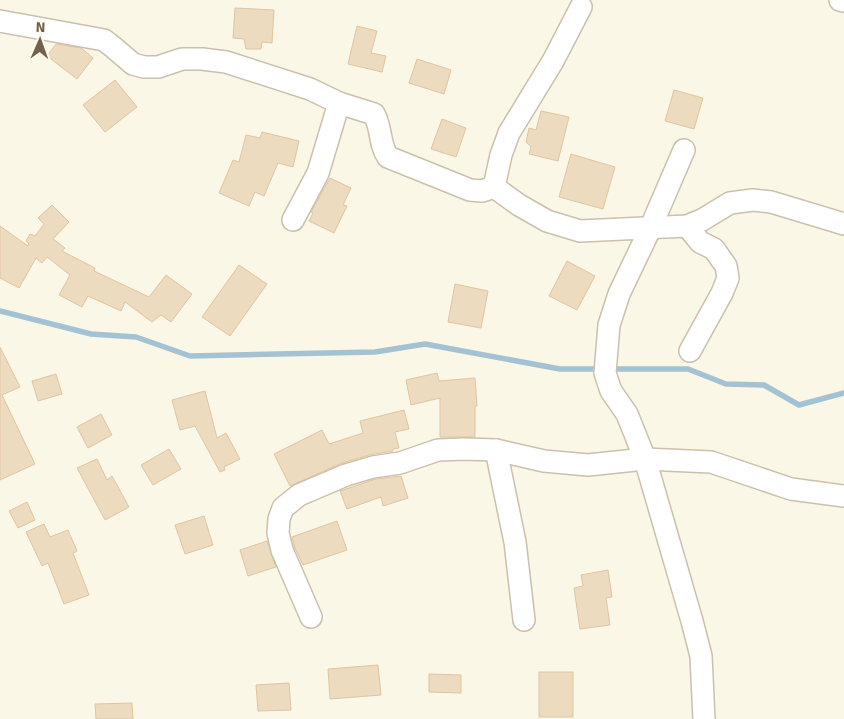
<svg xmlns="http://www.w3.org/2000/svg" width="844" height="719" viewBox="0 0 844 719" font-family="Signika,sans-serif">
	<rect width="100%" height="100%" fill="#faf7e6"/>
	<g fill="none" stroke-linecap="round" stroke-linejoin="round">
		<polyline stroke="#a3c2d3" stroke-width="5.5" points="0,311 91,334 136,337 190,356 375,352 425,344 560,369 688,369 726,384 764,385 799,405 844,393"/>
	</g>
	<g fill="#eddbc0" stroke="#dfc5a1">
		<polygon points="235,8 274,10 272,43 262,42 261,49 246,49 244,39 233,38"/>
		<polygon points="357,26 377,31 371,53 386,56 382,72 348,64"/>
		<polygon points="56,44 81,48 93,58 77,79 47,56"/>
		<polygon points="417,59 451,70 444,94 409,83"/>
		<polygon points="115,80 137,107 105,132 83,105"/>
		<polygon points="674,90 703,98 694,129 665,121"/>
		<polygon points="541,111 569,117 558,161 529,154 531,147 526,142 529,128 536,130"/>
		<polygon points="442,119 466,128 456,157 431,149"/>
		<polygon points="262,132 299,141 293,167 278,163 264,196 255,192 249,206 219,193 233,160 239,162 246,135 260,138"/>
		<polygon points="571,154 615,167 603,209 559,197"/>
		<polygon points="330,178 351,188 343,205 347,206 334,233 309,221 313,213 311,212"/>
		<polygon points="52,205 69,222 53,239 65,248 62,251 95,268 94,271 149,297 166,275 192,294 171,322 161,315 152,322 125,302 121,311 88,296 82,307 59,295 70,275 47,257 42,263 36,258 19,288 0,278 0,226 28,246 29,244 26,241 30,234 35,236 44,224 38,218"/>
		<polygon points="567,261 595,276 577,310 549,296"/>
		<polygon points="239,265 267,284 230,336 202,317"/>
		<polygon points="455,284 488,291 481,328 448,322"/>
		<polygon points="0,347 20,387 2,395 35,464 0,480"/>
		<polygon points="437,373 439,381 475,378 477,406 475,406 475,437 440,437 440,398 411,405 406,380"/>
		<polygon points="56,374 62,394 38,401 32,381"/>
		<polygon points="205,391 217,438 226,433 240,459 224,467 225,470 220,472 195,426 180,430 172,400"/>
		<polygon points="404,410 409,429 395,432 399,448 393,449 393,451 369,455 342,463 290,486 274,454 322,430 329,444 363,433 360,421"/>
		<polygon points="101,414 112,435 88,448 77,427"/>
		<polygon points="169,449 181,469 153,485 141,465"/>
		<polygon points="97,459 107,480 112,476 129,507 105,520 77,468"/>
		<polygon points="401,476 408,498 383,506 381,497 347,509 340,491 376,479"/>
		<polygon points="27,502 35,520 18,528 9,511"/>
		<polygon points="204,516 213,545 185,554 175,525"/>
		<polygon points="337,521 347,550 303,565 294,546 292,537"/>
		<polygon points="44,524 50,537 68,530 77,551 73,553 89,595 64,604 48,563 42,566 26,532"/>
		<polygon points="267,541 276,567 248,576 240,550"/>
		<polygon points="608,570 612,597 606,598 610,625 580,629 574,588 583,586 581,575"/>
		<polygon points="378,665 381,695 330,699 328,669"/>
		<rect x="539" y="672" width="34" height="45"/>
		<polygon points="429,674 461,675 461,693 429,692"/>
		<polygon points="289,683 291,710 258,711 256,685"/>
		<polygon points="132,703 133,719 96,719 95,704"/>
	</g>
	<g fill="none" stroke-linecap="round" stroke-linejoin="round">
		<defs>
			<g id="minor">
				<polyline points="840,0 844,1"/>
				<path d="M0,21L104,40L113,47L133,64L144,67H158L182,59H202L226,62L310,89L339,103L374,114C382,128 379,145 388,157L470,190L482,191L494,187L519,205L547,221L580,231L687,226L702,220L730,203L753,200L771,202L844,224"/>
				<polyline points="684,150 650,229 619,294 609,325 605,373 611,391 627,414 645,459 692,621 701,656 704,719"/>
				<polyline points="494,187 501,155 509,133 553,61 581,7"/>
				<polyline points="293,220 318,173 339,103"/>
				<polyline points="687,226 700,242 714,249 726,266 728,278 722,293 690,351"/>
				<polyline points="496,450 515,542 524,620"/>
				<polyline points="311,617 282,550 278,533 279,519 283,508 299,495 346,475 373,467 400,463 438,450 465,449 496,450 544,461 588,465 645,459 711,462 791,489 844,496"/>
			</g>
		</defs>
		<use href="#minor" stroke="#cbc0ad" stroke-width="24"/>
		<use href="#minor" stroke="#fff" stroke-width="21"/>
	</g>
	<g transform="translate(40 40) rotate(2)" stroke="#fdfaec" stroke-width="4" paint-order="stroke">
	<path d="M0-4L9 19L0 12L-9 19Z" fill="#71614d"/>
	<text y="-8" font-size="14" font-weight="bold" text-anchor="middle" fill="#71614d">N</text>
	</g>
</svg>
